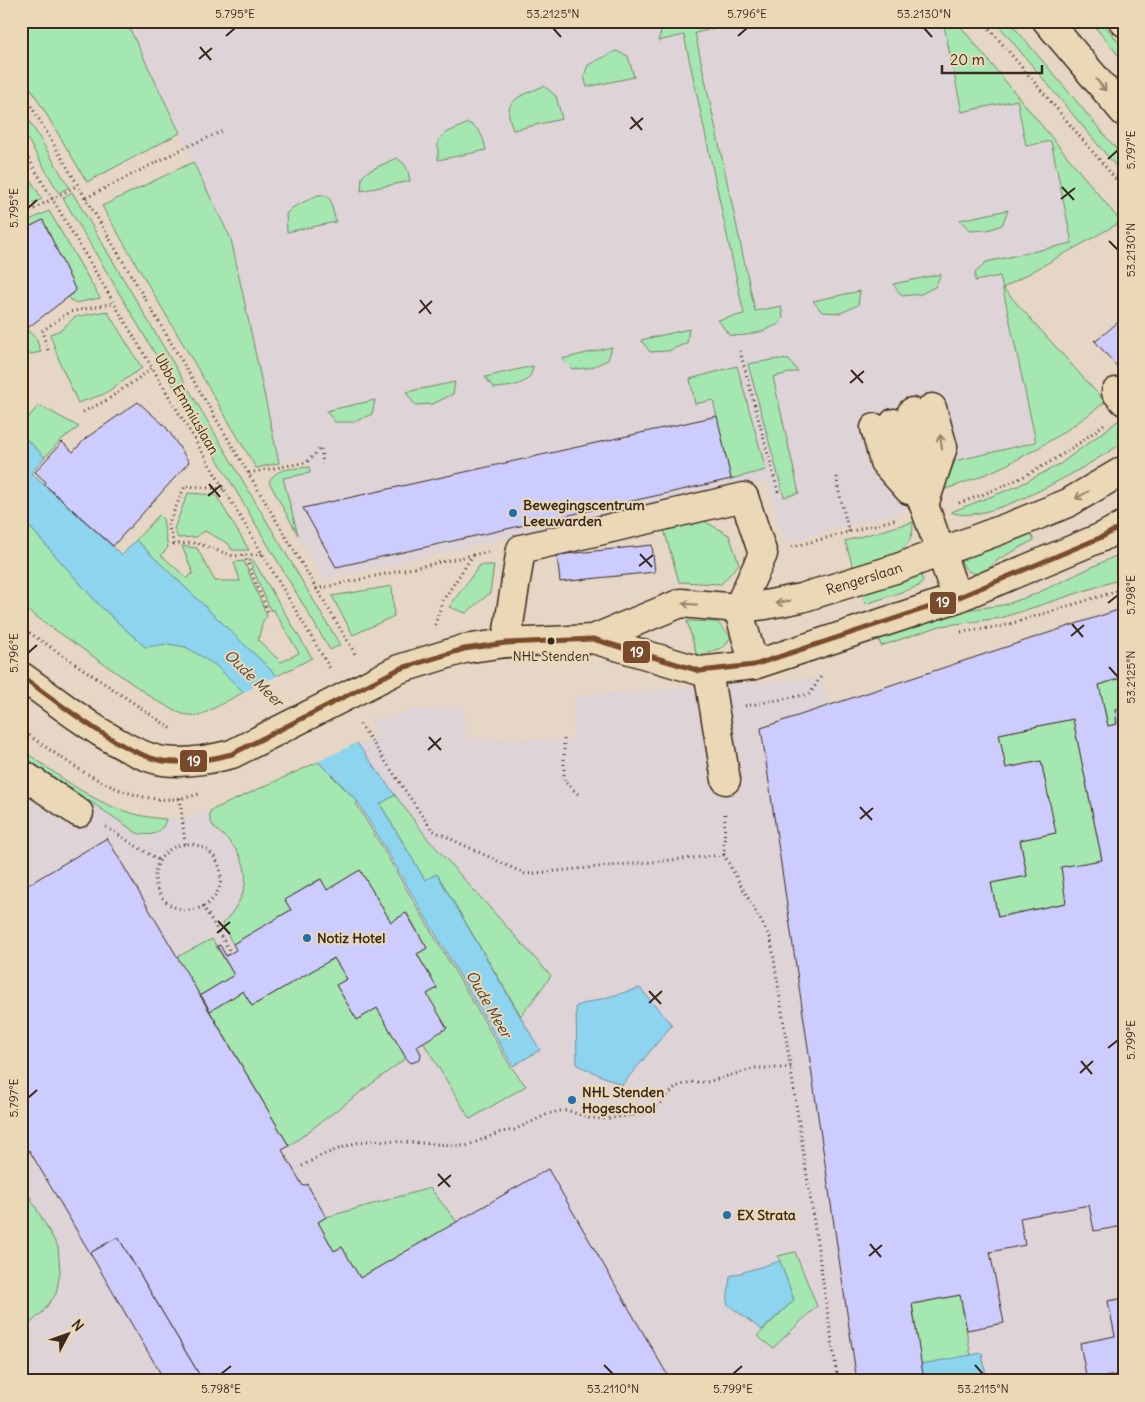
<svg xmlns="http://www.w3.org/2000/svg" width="1145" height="1402" viewBox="0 0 1145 1402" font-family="Delius,sans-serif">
	<rect width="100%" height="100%" fill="#e5d6c5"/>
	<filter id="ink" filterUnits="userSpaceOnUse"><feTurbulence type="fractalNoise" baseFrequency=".02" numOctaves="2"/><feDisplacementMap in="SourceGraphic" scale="10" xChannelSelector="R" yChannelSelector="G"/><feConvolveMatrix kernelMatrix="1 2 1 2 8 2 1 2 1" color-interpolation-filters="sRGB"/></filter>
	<g filter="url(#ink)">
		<g fill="#ded3d6">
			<polygon points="126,21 943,21 962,111 1017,100 1026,146 1051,141 1075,248 1002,288 1036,442 955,461 940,501 785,542 767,480 323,580 269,482 272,475 277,471 309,466 304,458 279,463 231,239"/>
			<polygon points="1124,607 1124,1381 21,1381 21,749 83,792 115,808 131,814 150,818 180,818 210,811 378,735 369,720 418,710 463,706 466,738 574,740 575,696 821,678 829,706"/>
		</g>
		<g fill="#a5e7b1" stroke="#708868">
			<polygon points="21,21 126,21 180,133 87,182 21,72"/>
			<path d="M678,21H719L720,27L695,33L755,311L781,306L783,318L780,323C767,331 744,338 729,335L718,320L744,314L684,35L658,41L662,29Z"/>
			<path d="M943,21H956L1121,222L1003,288L1105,402C1054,442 1005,470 943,490L955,461L1036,442L1000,276L975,281V273L986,262L1072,243L1051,141L1026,146L1017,100L962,112Z"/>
			<polygon points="995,21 1009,21 1124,158 1124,176"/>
			<polygon points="1090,21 1101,21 1124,49 1124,62"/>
			<polygon points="616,51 628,56 634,77 587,87 584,76 588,65"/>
			<path d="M544,86L556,96L562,119L513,130C511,124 508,116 509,110C510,97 533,91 544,86Z"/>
			<polygon points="21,107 69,187 59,193 21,128"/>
			<path d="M468,123C481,129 483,137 486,150L438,160V141L444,134Z"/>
			<path d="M396,158C406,163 408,169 410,181L361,191L362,177L367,172Z"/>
			<polygon points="193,162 231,239 279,463 256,468 102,206"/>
			<polygon points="21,164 42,199 21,208"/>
			<polygon points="72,192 340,645 330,650 63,198"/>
			<polygon points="318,195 325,195 330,199 336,222 287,232 286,214 292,208"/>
			<polygon points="1008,210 1002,225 988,230 970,231 960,220"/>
			<polygon points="49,211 100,298 75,303 68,298 76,291 43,221 21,231 21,224"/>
			<polygon points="941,274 935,287 921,294 902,296 893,284"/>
			<polygon points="860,291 858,305 841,313 822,312 813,301"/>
			<polygon points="107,311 142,368 104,394 78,403 60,363 50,334 61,330 75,317"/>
			<polygon points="689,329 687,343 668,351 650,352 641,340"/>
			<polygon points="27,330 36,338 41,352 21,356 21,333"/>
			<polygon points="612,347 608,360 590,368 572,369 562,359"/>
			<polygon points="778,359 789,360 798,371 773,377 799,493 784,497 748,364"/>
			<path d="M533,366C532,386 509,387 494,388L485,377Z"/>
			<polygon points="737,366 766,470 731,479 713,400 695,404 690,379"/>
			<polygon points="455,382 453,394 433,404 415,405 406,392"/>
			<polygon points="375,400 372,414 354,422 335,422 326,411"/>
			<polygon points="39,405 79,427 62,439 45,457 21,434 21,426"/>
			<path d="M1122,418L1124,420V442C1092,463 987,528 951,512L1018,486L1060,464Z"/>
			<path d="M309,467L310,473L283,478L298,535L269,482C276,467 294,469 309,467Z"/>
			<polygon points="188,493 216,495 249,550 232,550 229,544 205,531 196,537 178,538 174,529"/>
			<polygon points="159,515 163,519 168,548 161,555 187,578 193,573 182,546 197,548 215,581 240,581 234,562 244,561 267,616 263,621 258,640 281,662 299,653 273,609 271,611 249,560 253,560 312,658 277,676 136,540"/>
			<path d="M21,517L100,606L145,647C152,646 161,643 168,644C198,644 224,673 244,692L199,716L182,714L157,701L21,606Z"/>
			<polygon points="697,517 729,535 739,564 721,584 679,582 663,526"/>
			<path d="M913,522C915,555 880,561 854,570L845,541Z"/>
			<path d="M1029,531L1034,540L999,559L982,575C971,573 963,571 961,559Z"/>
			<polygon points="1124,552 1124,578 1001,618 940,626 881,646 877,633 947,612 1004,605 1033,595"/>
			<polygon points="480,565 494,565 490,593 466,613 449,607"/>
			<polygon points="920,574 923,580 919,586 866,604 861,590"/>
			<polygon points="392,586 394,616 353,635 332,596"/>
			<polygon points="687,621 717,622 731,637 724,647 697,656"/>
			<polygon points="1124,677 1124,707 1115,709 1117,724 1108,726 1099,685"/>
			<polygon points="1073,719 1102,860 1066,903 998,917 991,883 1027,876 1020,840 1055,833 1041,761 1006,768 999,734"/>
			<path d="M21,749C69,782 105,815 166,819C162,834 151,837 137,833L21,755Z"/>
			<path d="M318,762L358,802L356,803L511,1067L526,1086L470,1119L423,1042L427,994L437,988L417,954L427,948L407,913L391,922L360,870L327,890L320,879L285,900L291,910L233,944L222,924C247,898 256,870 229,841C219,830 208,828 210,811Z"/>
			<polygon points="395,795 428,839 551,976 521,1016 437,874 425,880 380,804"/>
			<polygon points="212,939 234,975 199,996 177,957"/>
			<polygon points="334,958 347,979 336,985 357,1020 377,1008 406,1058 289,1146 210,1011 243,991 252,1006"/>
			<polygon points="21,1181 58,1247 60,1272 56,1294 42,1313 21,1331"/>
			<polygon points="430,1188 457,1222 360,1278 342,1247 334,1251 318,1222 326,1217"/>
			<polygon points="795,1252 817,1306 773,1348 757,1336 794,1300 778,1256"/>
			<polygon points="960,1295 971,1356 921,1364 912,1304"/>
			<polygon points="1124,1373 1124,1381 1087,1381"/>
		</g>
		<g fill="#8dd4ef" stroke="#6c909b">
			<polygon points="21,434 45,457 31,473 122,555 136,540 350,746 357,743 395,795 380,804 425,880 437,874 540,1050 513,1066 358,802 336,779 215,665 186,647 168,644 145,647 100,606 21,517"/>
			<polygon points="640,988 672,1025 622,1085 577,1065 576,1006"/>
			<polygon points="780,1261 794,1300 762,1330 727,1304 730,1276"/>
			<polygon points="982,1353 987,1381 924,1381 921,1364"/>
		</g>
		<polygon fill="#e5d6c5" points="279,675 351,743 356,741 357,743 315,763 242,693"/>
		<g fill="#cdccff" stroke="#3b2a1e" fill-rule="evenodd">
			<polygon points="43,220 76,291 21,333 21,231"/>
			<polygon points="1124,317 1124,362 1119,367 1119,369 1094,340 1096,341"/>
			<polygon points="138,402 166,427 189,462 113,546 44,484 46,482 35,472 62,442 73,452 86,438"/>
			<polygon points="717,416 731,479 336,567 303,508"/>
			<polygon points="652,545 655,572 560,582 557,555"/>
			<path d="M1124,608V677L1099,685L1108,726L1117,724L1115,709L1124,707V1226L1094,1231L1089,1205L1020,1218L1025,1245L990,1252L1004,1323L967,1330L960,1295L912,1304L924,1381H857L761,728ZM1073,719L1102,860L1061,867L1066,903L998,917L991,883L1027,876L1020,840L1056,833L1041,761L1006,768L999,734Z"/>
			<polygon points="107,838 289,1146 282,1150 303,1186 307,1184 326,1217 318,1222 334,1251 342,1247 360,1278 548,1169 671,1381 203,1381 118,1237 90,1253 29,1150 21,1154 21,889"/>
			<polygon points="360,870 391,922 406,913 427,948 417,954 437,988 427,994 447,1028 417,1046 421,1054 420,1060 411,1063 406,1058 377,1008 357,1020 336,985 347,979 334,958 252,1006 243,991 210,1011 201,995 234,975 217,946 220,945 226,956 236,950 233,944 291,910 285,900 321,879 327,890"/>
			<polygon points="118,1237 203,1381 165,1381 90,1253"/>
			<polygon points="1124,1298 1124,1373 1087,1381 1080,1343 1115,1336 1108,1301"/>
		</g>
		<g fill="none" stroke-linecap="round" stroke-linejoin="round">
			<defs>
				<g id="minor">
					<polyline points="1116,392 1124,401"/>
					<polyline points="912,412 923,452 924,486"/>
					<polyline points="894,423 903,457 924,505 957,598"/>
					<polyline points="875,428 884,462 909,490"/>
					<polyline points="924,505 943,447 932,408"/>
					<path id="s1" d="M593,639L681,603L738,608L765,605L801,598L895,569L1011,526L1068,503L1124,470"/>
					<polyline points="506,643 521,549 744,497 763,554 738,608 754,665"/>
					<polyline points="708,671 726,780"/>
					<path d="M21,676C57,701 121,754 163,761C187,764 209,760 232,754L399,669L464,649L506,643L593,639L700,671L754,665L957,598L1102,537L1124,525"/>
					<polyline points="21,773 79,813"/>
				</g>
				<g id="major">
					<polyline points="1047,21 1124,112"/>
					<polyline points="1123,21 1124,22"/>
				</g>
			</defs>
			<use href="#minor" stroke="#3b2a1e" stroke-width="31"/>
			<use href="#major" stroke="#3b2a1e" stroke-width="31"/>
			<g stroke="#3b2a1e" stroke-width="3" stroke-dasharray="1 4" stroke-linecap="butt">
				<polyline points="983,21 1124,189"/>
				<polyline points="21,89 357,657"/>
				<polyline points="21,146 331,670"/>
				<polyline points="86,198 186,147 225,130"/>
				<polyline points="21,216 78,185"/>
				<polyline points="48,350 42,331 69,312 114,303"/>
				<polyline points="740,351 779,495"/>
				<polyline points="83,412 107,400 153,368"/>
				<polyline points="321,449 323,464"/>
				<polyline points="249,473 307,462 321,448"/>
				<polyline points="837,477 838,488 849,532"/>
				<polyline points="223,489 185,486 168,525 174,544 196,543 233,556 263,554"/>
				<path d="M959,503C1011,486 1062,459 1104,424"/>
				<polyline points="792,547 897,519"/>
				<polyline points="244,555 269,614"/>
				<polyline points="316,589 473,555"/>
				<polyline points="435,625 442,602 473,555 488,552"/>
				<polyline points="21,627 172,729"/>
				<polyline points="961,632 1003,626 1124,589"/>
				<polyline points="745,706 810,694 822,675"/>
				<polyline points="360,724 432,830 525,874 724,855 771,939 838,1381"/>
				<path d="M21,730C72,764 133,816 199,794"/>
				<polyline points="564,739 564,781 578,794 576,797"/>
				<polyline points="180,798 185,844"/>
				<polyline points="106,827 160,861"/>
				<circle cx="188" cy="877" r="33"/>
				<polyline points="724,855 725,810"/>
				<polyline points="203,906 231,953"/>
				<polyline points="302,1166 320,1156 355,1143 374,1140 466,1146 501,1132 514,1130 548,1114 559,1111 569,1111 589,1118 605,1119 641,1114 655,1109 676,1087 690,1082 707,1082 756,1068 791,1068"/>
			</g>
			<use href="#minor" stroke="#ebd8b6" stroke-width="28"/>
			<use href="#major" stroke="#ebd8b6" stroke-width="28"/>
			<defs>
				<path id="bus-1" d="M21,676C57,701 121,754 163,761C187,764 209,760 232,754L399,669L464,649L506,643L593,639L700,671L754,665L957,598L1102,537L1124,525"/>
			</defs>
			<use href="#bus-1" stroke="#ebd8b6" stroke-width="9"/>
			<use href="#bus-1" stroke="#7a4b2a" stroke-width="5"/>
		</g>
		<defs><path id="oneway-shaft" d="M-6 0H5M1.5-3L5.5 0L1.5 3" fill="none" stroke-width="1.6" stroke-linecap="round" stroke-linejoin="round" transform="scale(1.25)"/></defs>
		<g stroke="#93816a">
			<use href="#oneway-shaft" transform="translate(1101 85) rotate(50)"/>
			<use href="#oneway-shaft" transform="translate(941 442) rotate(-98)"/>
			<use href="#oneway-shaft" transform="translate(1082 495) rotate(150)"/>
			<use href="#oneway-shaft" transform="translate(783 602) rotate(170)"/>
			<use href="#oneway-shaft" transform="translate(690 604) rotate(-175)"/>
		</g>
	</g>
	<path fill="none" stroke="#3b2a1e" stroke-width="2" d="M553,28L561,37M924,28L932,37M226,36L235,28M738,36L747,28M200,47L211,60M199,59L212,48M631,117L642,130M630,129L643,118M1108,159L1118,150M1062,187L1074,200M1061,199L1075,188M28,208L37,200M1109,241L1118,250M420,300L431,314M419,313L432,301M851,370L863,383M850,383L864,371M209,484L220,497M208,496L221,485M640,554L652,567M639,566L653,555M1108,603L1118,595M1072,624L1083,637M1071,636L1084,625M28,653L37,645M1109,667L1118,677M429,737L441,750M428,750L441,738M860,807L872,820M860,819L873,808M218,921L230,934M217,933L230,922M649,991L661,1004M649,1003L662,991M1108,1048L1118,1040M1081,1061L1092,1074M1080,1073L1093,1061M28,1098L37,1090M438,1174L450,1187M438,1186L451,1175M870,1244L881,1257M869,1256L882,1245M604,1365L613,1374M975,1365L983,1374M221,1374L231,1366M733,1374L742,1366"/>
	<g fill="#1f6fb2" stroke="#ebd8b6" stroke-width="2">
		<circle cx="513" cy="513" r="5"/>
		<circle cx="307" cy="938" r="5"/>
		<circle cx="572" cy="1100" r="5"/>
		<circle cx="727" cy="1215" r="5"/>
	</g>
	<circle fill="#3b2a1e" stroke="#ebd8b6" stroke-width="2" cx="551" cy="641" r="4.5"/>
	<g text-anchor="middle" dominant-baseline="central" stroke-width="4" stroke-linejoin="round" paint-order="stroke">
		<g font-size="13" fill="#3b2a1e" stroke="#ebd8b6">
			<text x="551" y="656">NHL Stenden</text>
		</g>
		<g font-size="14" fill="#3b2a1e" stroke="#ebd8b6">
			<text transform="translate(187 404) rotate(60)">Ubbo Emmiuslaan</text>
			<text stroke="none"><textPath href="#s1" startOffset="282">Rengerslaan</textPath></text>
		</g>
		<g font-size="14" font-weight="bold" fill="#3b2a1e" stroke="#ebd8b6" text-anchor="start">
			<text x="523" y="505">Bewegingscentrum<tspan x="523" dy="16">Leeuwarden</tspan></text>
			<text x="317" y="938">Notiz Hotel</text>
			<text x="582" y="1092">NHL Stenden<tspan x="582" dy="16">Hogeschool</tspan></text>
			<text x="737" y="1215">EX Strata</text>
		</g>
		<g font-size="15" font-style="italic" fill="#47443d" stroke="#ebd8b6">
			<text transform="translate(254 678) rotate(44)">Oude Meer</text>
			<text transform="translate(489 1004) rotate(60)">Oude Meer</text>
		</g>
	</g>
	<g stroke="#ebd8b6" stroke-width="2">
		<rect x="929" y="591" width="28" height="24" rx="5" fill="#7a4b2a"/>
		<rect x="622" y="640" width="29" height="24" rx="5" fill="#7a4b2a"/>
		<rect x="179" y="749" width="29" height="24" rx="5" fill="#7a4b2a"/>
	</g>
	<g font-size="14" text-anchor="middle" font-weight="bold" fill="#fff">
		<text x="943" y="607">19</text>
		<text x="637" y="657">19</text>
		<text x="194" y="766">19</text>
	</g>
	<rect width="1145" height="1402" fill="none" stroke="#ebd8b6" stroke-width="55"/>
	<g transform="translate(68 1334) rotate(49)" stroke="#ebd8b6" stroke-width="4" paint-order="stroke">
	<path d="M0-4L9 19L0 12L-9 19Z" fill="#3b2a1e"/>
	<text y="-8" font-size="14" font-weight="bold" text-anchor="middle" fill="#3b2a1e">N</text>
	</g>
	<path d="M942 65v8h100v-8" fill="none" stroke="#3b2a1e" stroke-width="2.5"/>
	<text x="950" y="65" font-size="15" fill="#3b2a1e" stroke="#ebd8b6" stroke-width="4" paint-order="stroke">20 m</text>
	<rect x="28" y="28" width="1090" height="1346" fill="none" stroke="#3b2a1e" stroke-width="2"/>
	<g font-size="12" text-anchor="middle" fill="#3b2a1e">
		<text x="235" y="18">5.795°E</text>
		<text x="553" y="18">53.2125°N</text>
		<text x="747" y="18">5.796°E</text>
		<text x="924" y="18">53.2130°N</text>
		<text transform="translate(1131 150) rotate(-90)" y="4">5.797°E</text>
		<text transform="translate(14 208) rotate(-90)" y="4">5.795°E</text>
		<text transform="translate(1131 250) rotate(-90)" y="4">53.2130°N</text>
		<text transform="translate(1131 595) rotate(-90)" y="4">5.798°E</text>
		<text transform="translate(14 653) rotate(-90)" y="4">5.796°E</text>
		<text transform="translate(1131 677) rotate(-90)" y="4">53.2125°N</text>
		<text transform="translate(1131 1040) rotate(-90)" y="4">5.799°E</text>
		<text transform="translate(14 1098) rotate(-90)" y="4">5.797°E</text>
		<text x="221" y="1393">5.798°E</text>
		<text x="613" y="1393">53.2110°N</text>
		<text x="733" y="1393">5.799°E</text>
		<text x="983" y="1393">53.2115°N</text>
	</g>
</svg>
